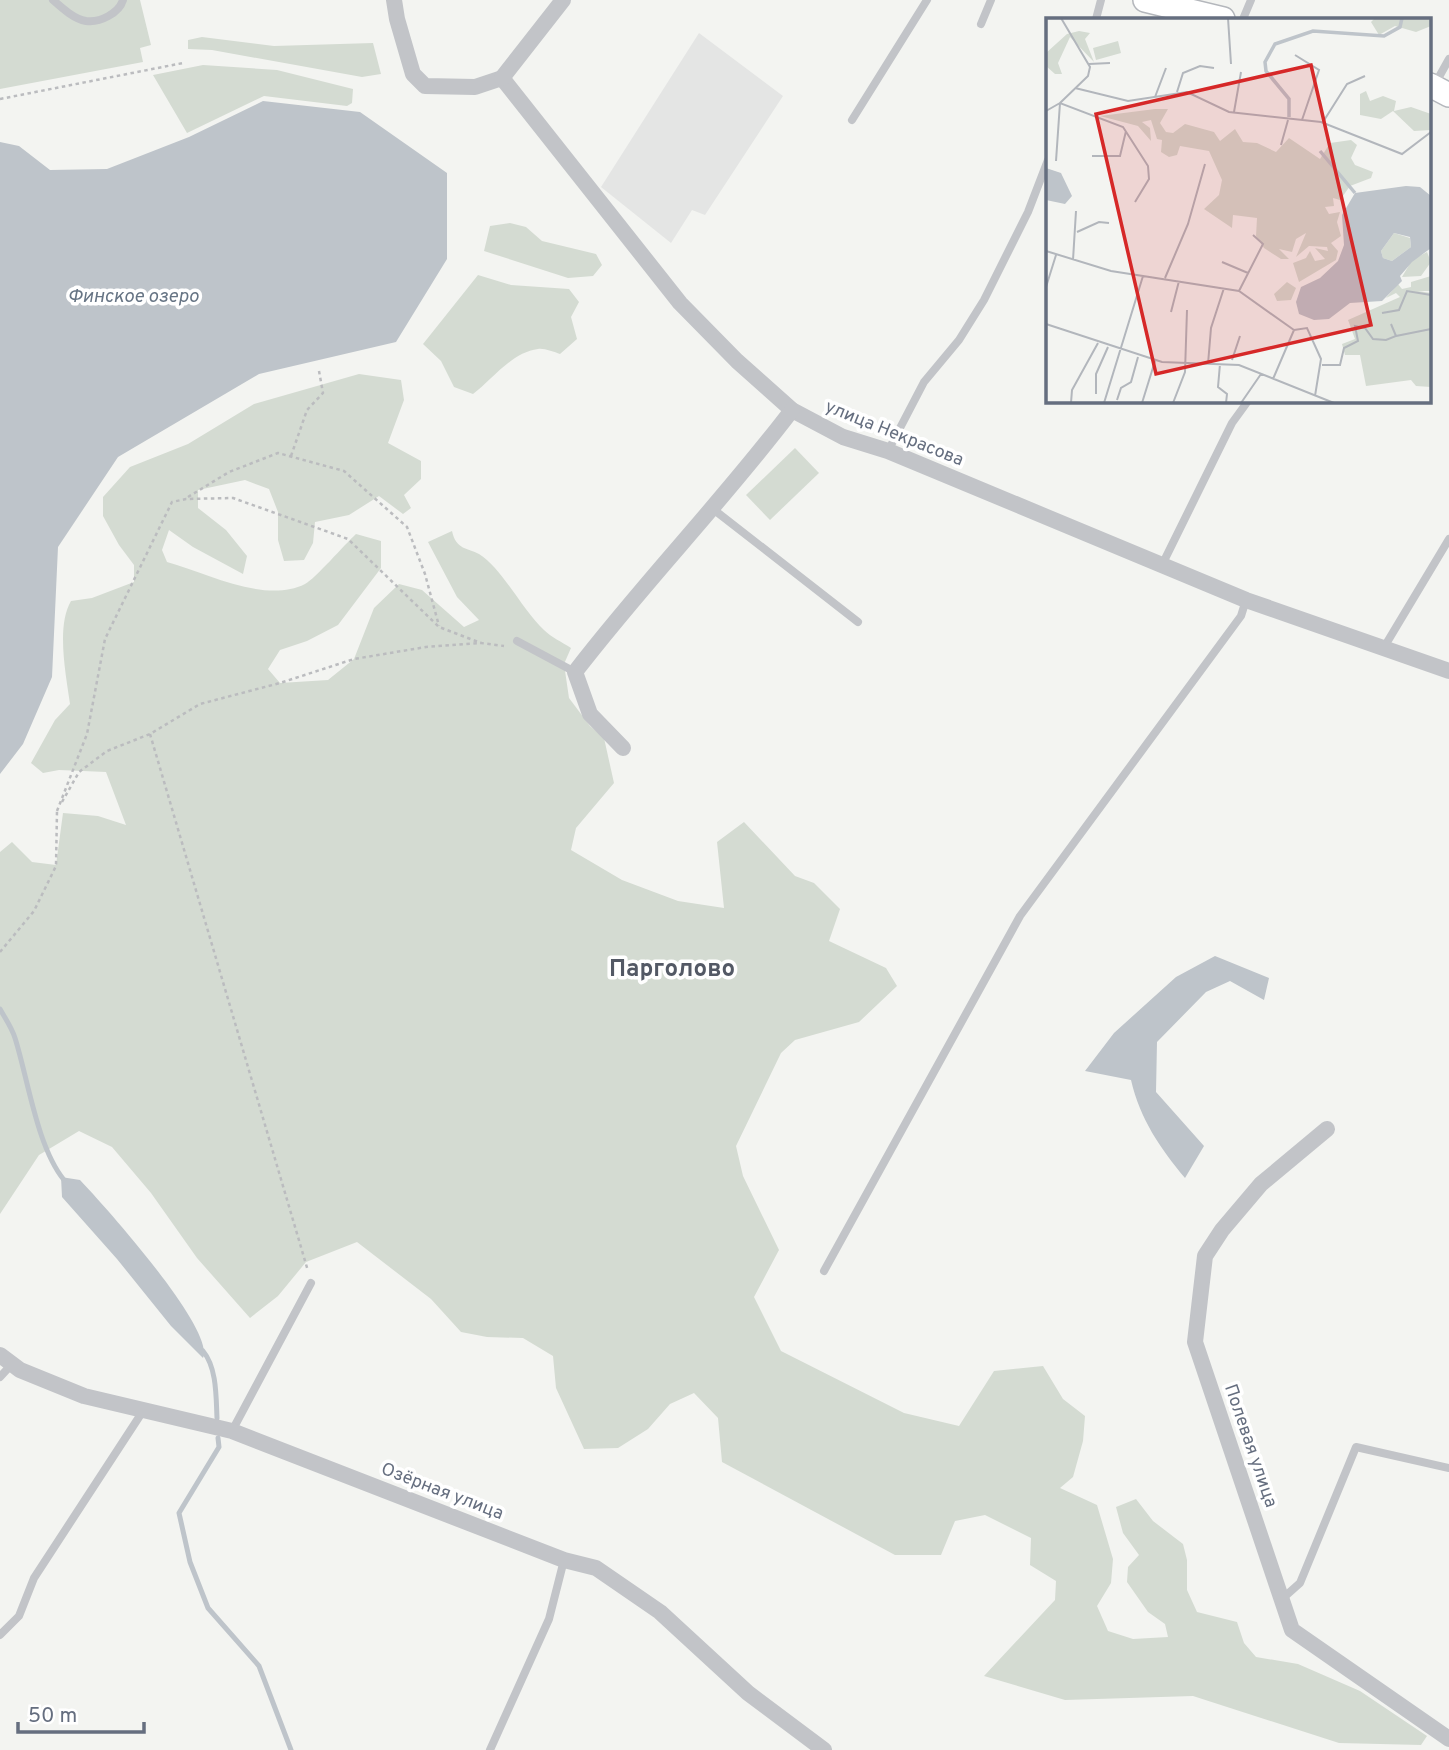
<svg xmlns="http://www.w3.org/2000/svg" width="1449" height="1750" viewBox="0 0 1449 1750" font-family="Overpass,sans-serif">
	<rect width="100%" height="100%" fill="#f3f4f1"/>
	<polygon fill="#e4e5e4" points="699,33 783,96 705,215 692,210 671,243 601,187"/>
	<g fill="#d4dbd2">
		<polygon points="0,0 140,0 151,45 140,48 143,62 0,89"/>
		<polygon points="202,37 274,46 373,43 381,74 362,77 212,50 188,49 188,40"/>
		<polygon points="203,65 277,70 353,89 352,103 347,106 264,96 187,133 153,75"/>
		<polygon points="510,223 526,227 542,241 596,254 602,265 593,276 568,278 484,251 490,226"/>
		<path d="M478,275L511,285L569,289L579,302L571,317L577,339L560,354C554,352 544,348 538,349C512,352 492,380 473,394L454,387L441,361L423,344Z"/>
		<path d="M359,374L401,380L404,400L388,443L421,461V479L404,495L411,508L403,514L379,496L349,515L315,522L313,543L304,560L284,561L278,540V512L269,489L245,480L198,490V508L226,530L247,556L243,574L193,547L169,530L162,550L167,562C207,573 265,604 305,584C315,579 345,544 356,534L381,541V568L338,625L307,641L280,650L268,669L280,683L328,680L354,659L374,608L399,584L422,590L464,627L479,620L457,597L428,542L452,531C456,550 468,548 479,554C502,568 523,611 544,630C551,637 562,642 571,648L564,664L569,698L590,726L604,738L614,783L576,828L571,850L622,880L678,901L724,908L717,842L744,822L795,876L814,883L840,909L829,941L886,968L897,986L859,1022L795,1040L781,1053L736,1146L743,1176L779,1250L754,1297L781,1351L904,1413L959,1426L994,1371L1043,1366L1063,1399L1085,1416L1083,1441L1073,1477L1060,1488L1097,1505L1113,1559L1111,1583L1097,1606L1108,1631L1133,1639L1168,1637L1165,1624L1148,1612L1127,1582L1128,1567L1139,1555L1123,1533L1116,1507L1136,1499L1153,1521L1183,1544L1187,1560V1590L1197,1612L1237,1622L1244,1643L1256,1657L1298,1664L1360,1691L1427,1736L1421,1745L1339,1743L1193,1696L1065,1700L984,1676L1055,1600L1056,1581L1030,1565L1031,1538L985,1515L955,1521L941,1555H895L722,1462L718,1418L694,1393L670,1404L648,1429L618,1448L584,1449L556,1388L553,1356L523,1338L487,1337L461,1332L431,1299L357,1242L306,1262L278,1296L250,1318L197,1258L151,1193L112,1147L79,1131L39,1155L0,1214V852L12,842L32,862L56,865L63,813L98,816L126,825L106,772L59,770L43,773L31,763L55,720L70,704C66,675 56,626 71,601L92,598L134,582V565L119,545L103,516V497L130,467L188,444L254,404Z"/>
		<polygon points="795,448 819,473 770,520 746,495"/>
	</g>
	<g fill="#bec4ca">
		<polygon points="263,101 360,112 447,173 447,259 396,342 259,374 118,457 58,547 52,677 23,744 0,774 0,142 19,146 50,170 107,169 189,137"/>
		<path d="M1215,956L1269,978L1264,1000L1230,981L1206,992L1157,1042L1156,1092L1204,1146L1185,1178C1160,1148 1140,1119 1131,1080L1085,1071L1114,1033L1176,977Z"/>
		<path d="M61,1177L80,1180C103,1204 216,1330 203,1358L171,1326L117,1259L62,1197Z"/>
	</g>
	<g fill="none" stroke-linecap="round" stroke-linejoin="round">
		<g stroke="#bec4ca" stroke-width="5">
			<path d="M0,1009C5,1018 12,1028 15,1038C28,1079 37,1147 64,1180"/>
			<path d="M203,1351C217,1368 216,1397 217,1418"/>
			<polyline points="218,1438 219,1447 179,1513 190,1562 208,1608 259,1666 291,1750"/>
		</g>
		<defs>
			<g id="secondary">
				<polyline points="1145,0 1223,19"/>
				<polyline points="1430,85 1449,95"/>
			</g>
		</defs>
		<use href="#secondary" stroke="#b4b7bc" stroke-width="26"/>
		<g stroke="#bbbcbf" stroke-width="2.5" stroke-dasharray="3.5 3.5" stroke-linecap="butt">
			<polyline points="0,99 183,63"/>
			<polyline points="291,456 307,410 323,393 319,371"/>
			<polyline points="188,497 229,472 278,453 344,471 407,527 425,574 439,626"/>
			<polyline points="150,734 308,1271"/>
			<polyline points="62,802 79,772 107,751 150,734 200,704 280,683 354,659 426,647 481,643 504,646"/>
			<polyline points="57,811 87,734 105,639 172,502 186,499 233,498 348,539 439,627 481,643"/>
			<polyline points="0,952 34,911 56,866 57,811"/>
		</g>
		<g stroke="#c2c4c8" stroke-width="8">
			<path d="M53,0C62,8 74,19 86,21C100,23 119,13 123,0"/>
			<polyline points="1096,19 1101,0"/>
			<polyline points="1243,19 1251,0"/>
			<polyline points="981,24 991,0"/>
			<polyline points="1435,84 1449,59"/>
			<polyline points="852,120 927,0"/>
			<polyline points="888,451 924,382 959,340 984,300 1028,212 1048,160"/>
			<polyline points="713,509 858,622"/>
			<polyline points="1162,565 1232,423 1248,401"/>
			<polyline points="517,641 575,672"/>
			<polyline points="1383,649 1449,539"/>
			<polyline points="824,1271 1020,916 1241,616 1246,600"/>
			<polyline points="0,1377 12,1364"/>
			<polyline points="232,1431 311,1283"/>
			<polyline points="1282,1599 1300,1583 1356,1447 1449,1468"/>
			<polyline points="0,1635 19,1616 34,1578 143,1411"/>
			<polyline points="490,1750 549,1619 564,1560"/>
		</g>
		<g stroke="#c2c4c8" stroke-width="16">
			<polyline points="394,0 397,19 413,74 425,86 475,87 502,78"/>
			<polyline points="502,78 680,303 737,361 792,410 843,437 888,451 1246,600 1449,671"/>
			<polyline points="502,78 563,0"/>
			<path d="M623,748L590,714L575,672C644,582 723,501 792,410"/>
			<polyline points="1327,1129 1261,1184 1222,1230 1205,1256 1195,1342 1292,1630 1449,1739"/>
			<polyline points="0,1355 20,1370 84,1396 232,1431 564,1560 596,1568 660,1612 748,1693 824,1750"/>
		</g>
		<use href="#secondary" stroke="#fff" stroke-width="23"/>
	</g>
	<g text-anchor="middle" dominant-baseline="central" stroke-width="7" stroke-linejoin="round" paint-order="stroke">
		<g font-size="18" fill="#656e7f" stroke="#fff">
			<text transform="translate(894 434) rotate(22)">улица Некрасова</text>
			<text transform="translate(1250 1446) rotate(71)">Полевая улица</text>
			<text transform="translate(442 1492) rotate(21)">Озёрная улица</text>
		</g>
		<g font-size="19" font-style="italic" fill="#667484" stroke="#fff">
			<text x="133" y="297">Финское озеро</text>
		</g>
		<g font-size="24" font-weight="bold" fill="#535965" stroke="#fff">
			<text x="672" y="970">Парголово</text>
		</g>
	</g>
	<g transform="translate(1046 18)">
		<rect width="385" height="385" fill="#f3f4f1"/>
		<path d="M329,0H385V8L370,14L349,8L333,17L325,4ZM33,13L44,15L39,21L48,44L24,19L12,45L16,56H9L0,48V35L21,16ZM72,23L75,35L50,42L47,30ZM320,73L324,83L337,78L350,83L348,93L365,89L385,96V112L368,113L347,93L335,101L314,97V76ZM109,91H122L114,105L120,114L127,115L139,106L168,114L174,123L189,111L197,124L211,125L230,134L243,120L274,141L284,125L305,122L311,127L305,140L309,147L327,154L325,160L304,168L294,182L287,180L288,188L279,189L283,196L294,194L291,204L295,218L285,225L292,233L290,242L253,264L247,245L260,240L264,233L269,243L279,241L269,230L282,233L281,229L263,228L250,239L260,215L250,221L246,234L233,231L243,241H235L218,230L210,218L211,200L187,197L186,210L158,191L173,177L176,162L163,133L134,128L131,137L123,139L115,134L116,122L111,121L105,102L96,104L104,110L105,123L92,108L54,98ZM348,215L364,220L365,229L346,243L337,240L335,233ZM381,234L385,244L375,258L356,259L366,242ZM385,258V273H372L385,275V369L370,368L365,362L320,368L314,337H299L296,326L309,321L302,302L354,279L350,275L340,280L352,266L356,271L365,269V264ZM241,264L250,270L245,282L231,283L228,276Z" fill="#d4dbd2"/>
		<path d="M0,150L15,155L26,178L19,186L0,182ZM360,168L374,169L385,178V230L366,244L354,258L356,263L336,283L304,285L283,301L268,302L253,296L250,284L255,269L274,260L292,243L298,227L296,197L309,175ZM348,215L364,219L365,229L346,243L337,240L335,233Z" fill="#bec4ca" fill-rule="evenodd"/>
		<path fill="none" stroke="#bec4ca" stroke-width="3.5" d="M243,99V81L220,53L219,44L229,26L267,13L338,18L354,9L356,0M274,133L309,175"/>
		<path fill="none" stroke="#b2b6bc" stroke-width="2" d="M182,0L185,46M249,37L273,52L256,102M43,46L64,45M29,70L82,83L141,74L183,94L275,104L356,136L385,114M131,74L137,55L154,48L168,50M109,79L120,50M0,93L14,85L77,109L102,148L103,161L89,184M188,94L195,54M277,104L301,66L319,58M235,127L242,102M46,138H74L80,113M10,143L14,85L42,58L44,49L15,0M31,214L53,204L63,205M0,233L65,253L193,273L248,312M27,242L30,193M176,244L202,255M119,260L142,206L159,146M0,269L10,237M193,273L217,226L207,217M125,294L133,263M336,295L353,292L361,273L385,277M0,306L116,344L193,347L288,385M248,312L261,310L275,341L269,378M350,318L385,311M186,342L194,318M162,346L165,310L178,270M174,346L172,369L181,376L180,385M276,347H294L298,330L312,323L309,308L319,310L327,321L340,322L350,318L345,306M227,361L248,312M50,376V356L62,329M71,382L75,370L85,364L92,339M25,385L26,372L52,325M58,385L97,258M96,385L109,343M127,385L139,354L141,292M195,385L215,356"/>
		<path fill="#d62828" fill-opacity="0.15" stroke="#d62828" stroke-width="3.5" d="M265,47L325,307L110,356L50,96Z"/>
		<rect width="385" height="385" fill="none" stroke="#656e7f" stroke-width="3.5"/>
	</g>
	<path d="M18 1722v10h126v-10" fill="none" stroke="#656e7f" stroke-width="3.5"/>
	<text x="28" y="1722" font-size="21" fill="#656e7f" stroke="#ffffff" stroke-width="5" paint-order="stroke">50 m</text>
</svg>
